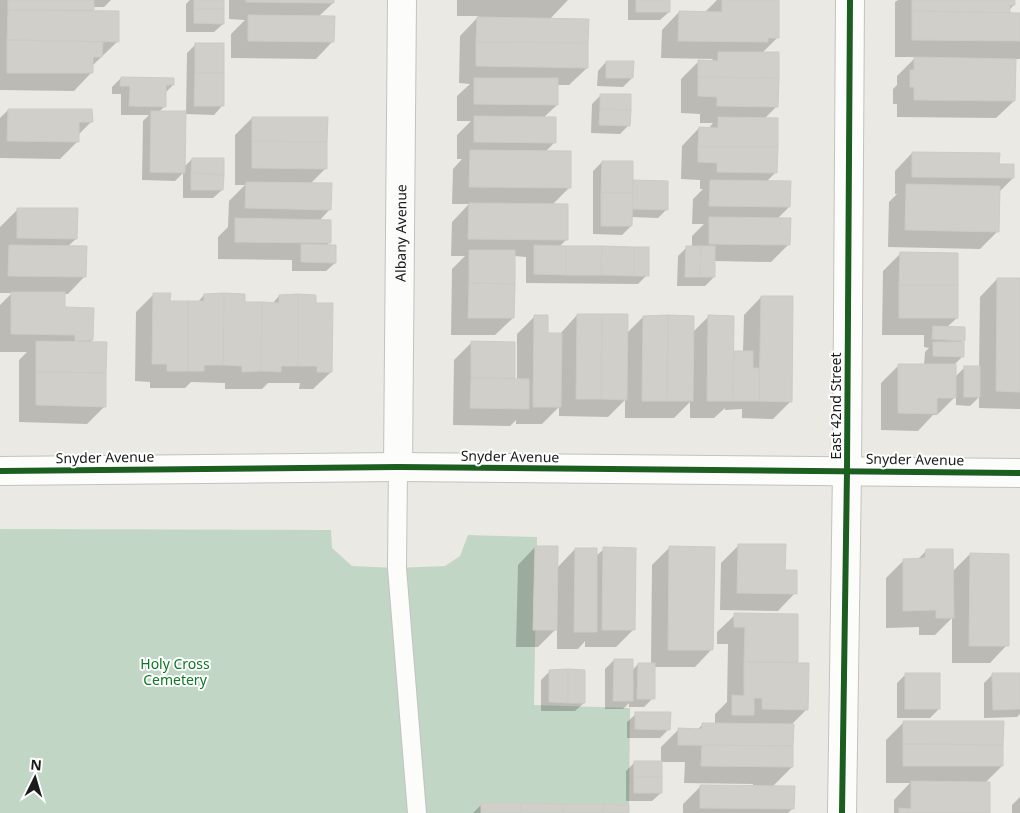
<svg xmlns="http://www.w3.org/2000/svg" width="1020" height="813" viewBox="0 0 1020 813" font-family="'Noto Sans',sans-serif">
	<rect width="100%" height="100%" fill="#eae9e3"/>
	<polygon fill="#c2d6c5" points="0,529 331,530 332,548 352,566 397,568 445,566 460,556 468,535 537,537 534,705 630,708 629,813 0,813"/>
	<g fill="#0003">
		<polygon points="0,0 111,0 104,7 92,7 92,12 118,41 92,66 91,73 74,91 0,90"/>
		<polygon points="190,0 223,0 223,24 214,32 186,32 186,4"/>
		<polygon points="229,0 333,0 333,3 318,17 333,41 316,59 231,58 231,34 245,20 229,19"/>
		<polygon points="457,0 568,0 549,20 587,68 569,85 557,85 557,105 543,118 554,143 545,152 569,188 552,205 567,239 559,247 647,275 638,284 526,283 526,257 514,256 513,318 495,335 451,335 452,269 465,256 451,256 452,222 469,204 452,204 453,169 462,159 457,159 457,135 471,121 457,121 457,96 470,84 459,83 460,36 479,16 457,16"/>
		<polygon points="628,0 669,0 669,12 660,20 628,20"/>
		<polygon points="717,0 778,0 777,38 762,53 777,106 764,119 776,172 766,182 789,207 777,219 789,244 771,262 714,261 714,277 705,286 677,286 678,256 686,248 692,248 692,236 704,224 692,224 693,199 703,189 700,189 700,180 681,179 682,146 699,128 708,129 713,123 700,123 700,114 681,113 681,79 699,61 710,62 713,59 661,58 662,30 679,12 705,12"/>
		<polygon points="898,0 1014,0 1014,5 1009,10 1009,15 1020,15 1020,59 1014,59 1014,101 996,118 897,117 897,104 893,104 893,89 897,85 897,76 916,57 895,57 895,2"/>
		<polygon points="196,44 222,106 214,115 185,114 184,167 192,159 222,190 213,198 183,198 183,173 175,181 142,180 143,121 149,115 121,115 121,94 112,94 112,87 121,78 173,85 165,93 165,106 159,112 186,113 187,53"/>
		<polygon points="606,62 632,78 623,87 597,86 598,71"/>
		<polygon points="601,95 629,125 620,134 591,133 592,104"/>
		<polygon points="8,110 91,122 78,135 78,141 60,159 0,158 0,118"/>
		<polygon points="252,118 326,168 310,184 330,209 319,221 329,243 326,246 335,263 326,271 292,271 292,260 218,259 218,237 228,227 229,201 245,185 235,185 235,135"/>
		<polygon points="912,153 998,166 1013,178 999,192 998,231 980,249 888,247 889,202 897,194 895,194 895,171"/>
		<polygon points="602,162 632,182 667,209 658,218 631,217 631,226 622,235 593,234 593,171"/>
		<polygon points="18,209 76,239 67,247 85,276 68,294 63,294 64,309 92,340 89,343 105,406 87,424 19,422 19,360 27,352 0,352 0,305 12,293 0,293 0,227"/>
		<polygon points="900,254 957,318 947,327 963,340 960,344 963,356 955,364 955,377 965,367 979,368 980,297 997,279 1020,279 1020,409 979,408 979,397 970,406 956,405 956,396 937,415 933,415 918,431 881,430 881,383 899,365 924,365 925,352 929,348 924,347 924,335 882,335 883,271"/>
		<polygon points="154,294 169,302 197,303 204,295 244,303 272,304 279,296 315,304 331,372 313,389 299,389 300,383 268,383 262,389 225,389 225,383 191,382 185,388 150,388 150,382 135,381 136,312"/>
		<polygon points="761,297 791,401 773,419 742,418 742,409 725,410 725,408 714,418 690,418 690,402 674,418 625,418 625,400 608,417 559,416 559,407 542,424 516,424 516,420 510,426 453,425 454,360 472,342 514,343 514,380 517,380 517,334 535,316 547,334 560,334 577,315 626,334 643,317 693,332 709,316 732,354 734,352 743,352 744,315"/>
		<polygon points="739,545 795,593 778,611 720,610 721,563"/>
		<polygon points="535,547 557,568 575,549 596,556 604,549 633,630 616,647 585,647 585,641 578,649 557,649 557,628 538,647 516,647 518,565"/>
		<polygon points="669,548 712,649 695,667 654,667 653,698 644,707 629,707 629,703 623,709 605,709 605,669 614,660 632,671 638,664 651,664 652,565"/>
		<polygon points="926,551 952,572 970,554 1007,645 990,663 952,663 952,618 935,635 919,635 919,627 886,628 886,578 904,560 917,560"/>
		<polygon points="735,615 797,615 796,663 806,710 792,724 792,767 772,787 793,808 788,813 683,813 683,804 701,786 753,787 753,784 684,783 685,762 661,762 661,793 652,801 626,801 626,771 635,762 661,762 661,747 678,730 697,730 703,724 715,724 715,714 727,702 728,644 717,644 717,632"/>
		<polygon points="550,671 584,703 575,711 541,711 541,680"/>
		<polygon points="993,674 1020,674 1020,714 1017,717 984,718 984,683"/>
		<polygon points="905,675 939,709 930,718 897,718 897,683"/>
		<polygon points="636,714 669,729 660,738 627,738 627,722"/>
		<polygon points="904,722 1002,766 985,783 988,813 894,813 894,800 910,783 886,783 886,740"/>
		<polygon points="1020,797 1020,813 1012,813 1012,805"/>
		<polygon points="482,804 628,813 473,813"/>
	</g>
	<g fill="#d1cfca" stroke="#cdcbc5">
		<rect x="8" y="0" width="86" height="10"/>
		<rect x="194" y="0" width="30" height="9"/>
		<polygon points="246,0 334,0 334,3 246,2"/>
		<rect x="636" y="0" width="34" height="12"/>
		<polygon points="722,0 779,0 779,38 768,38 768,42 678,41 679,11 722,12"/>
		<polygon points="912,0 1015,0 1015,5 1010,5 1010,13 912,11"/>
		<polygon points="194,9 224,9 224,24 194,23"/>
		<polygon points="8,10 119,11 119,42 7,40"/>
		<polygon points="912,11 1020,13 1020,41 912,40"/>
		<polygon points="248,15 335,16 334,42 248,41"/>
		<polygon points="477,17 589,19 588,43 476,42"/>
		<polygon points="7,40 103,42 102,57 93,57 93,73 7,73"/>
		<polygon points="476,42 588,43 588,68 476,66"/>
		<rect x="195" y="43" width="29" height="30"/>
		<polygon points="718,52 779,52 779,78 698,77 698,60 718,61"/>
		<polygon points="914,57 1016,59 1015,101 914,100 914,87 910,87 910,70 914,70"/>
		<polygon points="606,61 634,61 633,78 606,78"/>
		<polygon points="195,73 224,73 224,106 194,106"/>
		<polygon points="121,77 174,78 174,85 166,85 166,107 129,106 130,86 120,86"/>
		<polygon points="698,77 779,78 778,107 717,106 717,97 698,96"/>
		<polygon points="474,78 558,78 558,105 474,104"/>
		<polygon points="600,94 631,94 631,110 600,109"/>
		<polygon points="8,109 92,109 93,122 79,122 79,142 7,141"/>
		<polygon points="600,109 631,110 630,126 599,125"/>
		<polygon points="151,111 186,111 185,173 150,172"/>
		<polygon points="474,116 556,117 556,143 474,142"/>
		<polygon points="252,117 328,117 327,142 252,141"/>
		<polygon points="718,117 778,118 778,147 698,147 699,127 718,128"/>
		<polygon points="252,141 327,142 327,169 252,168"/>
		<polygon points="698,147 778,147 777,173 717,172 717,163 698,162"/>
		<polygon points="470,150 571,151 571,188 469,187"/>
		<polygon points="912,152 1000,153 999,164 1014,164 1014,178 912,177"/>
		<polygon points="192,158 224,158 224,175 191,173"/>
		<polygon points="602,161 633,161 633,193 601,193"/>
		<polygon points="191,173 224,175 223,190 191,190"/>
		<polygon points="633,180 668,181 668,210 632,209"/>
		<polygon points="710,180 791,181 790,207 709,206"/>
		<polygon points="246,182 332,183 331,210 245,208"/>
		<polygon points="906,184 1000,186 999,232 905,230"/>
		<polygon points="601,193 633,193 632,226 601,226"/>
		<polygon points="469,203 568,204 568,240 468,239"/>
		<polygon points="17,208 78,208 77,239 17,238"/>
		<polygon points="709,217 791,218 790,245 709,244"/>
		<polygon points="235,218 331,220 331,243 235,242"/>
		<polygon points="301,244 336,245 336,263 301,262"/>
		<polygon points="9,245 87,246 86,277 8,276"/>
		<polygon points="534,245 566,246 566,275 534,274"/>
		<polygon points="566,246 602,246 601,275 566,275"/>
		<polygon points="602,246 634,247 634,276 601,275"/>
		<polygon points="686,246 701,246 700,277 685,277"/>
		<polygon points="701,246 715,246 715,277 700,277"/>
		<rect x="634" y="247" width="15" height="29"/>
		<polygon points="469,250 515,250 515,284 469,283"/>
		<polygon points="900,252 958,253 958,285 899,285"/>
		<polygon points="997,278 1020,278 1020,392 996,391"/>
		<polygon points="469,283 515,284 514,318 468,318"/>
		<rect x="899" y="285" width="59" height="33"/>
		<polygon points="11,292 65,292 65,307 94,308 93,340 75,341 75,335 11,334"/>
		<polygon points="153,293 171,293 170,301 188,301 188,371 167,371 167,364 152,364"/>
		<polygon points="224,293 223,365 204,365 204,371 188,371 188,301 204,301 204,294"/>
		<polygon points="224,293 245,294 245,302 262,302 261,371 242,372 242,366 223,365"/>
		<polygon points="298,294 298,366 281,366 281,372 261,371 262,302 279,303 279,295"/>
		<polygon points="298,294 316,295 316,303 333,303 332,372 317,372 317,366 298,366"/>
		<polygon points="761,296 793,296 792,402 759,401"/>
		<polygon points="577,314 602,314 601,399 576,399"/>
		<polygon points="602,314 628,314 627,400 601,399"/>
		<polygon points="534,315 548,315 548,333 562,333 561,407 533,407"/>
		<polygon points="668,315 667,401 642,401 643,316"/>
		<polygon points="668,315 694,316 693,401 667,401"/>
		<polygon points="708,315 734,316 733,401 707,401"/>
		<polygon points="933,326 965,327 965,341 932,339"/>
		<polygon points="36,341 107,342 106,373 36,372"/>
		<polygon points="471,341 515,342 515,378 471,378"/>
		<polygon points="933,342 964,342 964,357 933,356"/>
		<polygon points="734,351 753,351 753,368 759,368 759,401 733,401"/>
		<polygon points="898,364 956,364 956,398 937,398 937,414 898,413"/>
		<rect x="964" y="366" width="16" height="31"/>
		<polygon points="36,372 106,373 106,407 36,405"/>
		<polygon points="471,378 529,379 529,409 470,408"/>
		<polygon points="738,544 786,544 785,570 797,570 797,594 737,593"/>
		<polygon points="535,546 558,546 557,630 533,630"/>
		<polygon points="669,546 715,547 713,650 668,650"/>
		<polygon points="603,547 636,548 635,630 602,630"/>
		<polygon points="575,548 597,548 597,632 574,632"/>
		<polygon points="926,549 953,549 954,618 936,618 936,610 903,611 903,559 925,558"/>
		<polygon points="970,553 1009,554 1009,646 969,646"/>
		<polygon points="734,613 798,614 798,662 744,662 745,627 734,627"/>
		<polygon points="614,659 633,659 633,701 613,701"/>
		<polygon points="744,662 809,663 808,710 762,709 762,698 754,698 754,715 732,715 732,695 744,696"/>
		<polygon points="638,663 655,663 655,699 637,699"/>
		<polygon points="568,669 568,703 549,702 549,670"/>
		<polygon points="568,669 585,670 585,703 568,703"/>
		<rect x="905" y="673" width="35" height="36"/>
		<polygon points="992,673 1020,673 1020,709 993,710"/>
		<polygon points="635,712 671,712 670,730 635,729"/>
		<polygon points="903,721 1004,721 1003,745 903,744"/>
		<polygon points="702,723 794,724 793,746 678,745 678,728 702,729"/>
		<polygon points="903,744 1003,745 1003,766 903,766"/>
		<polygon points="702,745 793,746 793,767 701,766"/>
		<rect x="634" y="761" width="28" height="16"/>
		<rect x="634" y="777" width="28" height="16"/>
		<polygon points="911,781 990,782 990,813 899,813 899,808 911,809"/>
		<polygon points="700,785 795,786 794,809 700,808"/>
		<rect x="481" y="803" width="40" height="10"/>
		<polygon points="521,803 563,804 563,813 521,813"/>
		<rect x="563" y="804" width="40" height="9"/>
		<polygon points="603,804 629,805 629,813 603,813"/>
	</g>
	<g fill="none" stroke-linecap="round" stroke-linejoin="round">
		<defs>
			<polyline id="lane" points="398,467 397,568 417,813"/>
			<g id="street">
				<path id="s1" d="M398,467L402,0"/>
				<polyline points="0,471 398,467 1020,473"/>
				<polyline points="842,813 847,471 850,0"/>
			</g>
		</defs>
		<use href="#lane" stroke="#c2c2bf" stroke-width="20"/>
		<use href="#street" stroke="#c2c2bf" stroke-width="30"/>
		<use href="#lane" stroke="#fcfcfb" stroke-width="18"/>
		<use href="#street" stroke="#fcfcfb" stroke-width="28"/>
		<defs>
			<g id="cycleway">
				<polyline points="0,471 398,467 1020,473"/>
				<polyline points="842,813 847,471 850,0"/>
			</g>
		</defs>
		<use href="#cycleway" stroke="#fff" stroke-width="9"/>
		<use href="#cycleway" stroke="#1b5e20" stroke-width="6"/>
	</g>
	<g text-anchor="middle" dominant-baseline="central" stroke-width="4" stroke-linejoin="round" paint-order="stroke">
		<g font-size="14" fill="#1b1b1b" stroke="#fff">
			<text stroke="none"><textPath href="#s1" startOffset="234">Albany Avenue</textPath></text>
			<text transform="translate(835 406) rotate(-90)">East 42nd Street</text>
			<text transform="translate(510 456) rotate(1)">Snyder Avenue</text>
			<text transform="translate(105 457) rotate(-1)">Snyder Avenue</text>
			<text transform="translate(915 459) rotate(1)">Snyder Avenue</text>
		</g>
		<g font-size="14" fill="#0a7923" stroke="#fff">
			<text x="175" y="663">Holy Cross<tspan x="175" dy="16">Cemetery</tspan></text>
		</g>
	</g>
	<g transform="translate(35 778) rotate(5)" stroke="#ffffff" stroke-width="4" paint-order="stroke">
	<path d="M0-4L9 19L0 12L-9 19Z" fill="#1b1b1b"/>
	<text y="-8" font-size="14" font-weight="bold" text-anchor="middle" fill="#1b1b1b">N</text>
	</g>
</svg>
